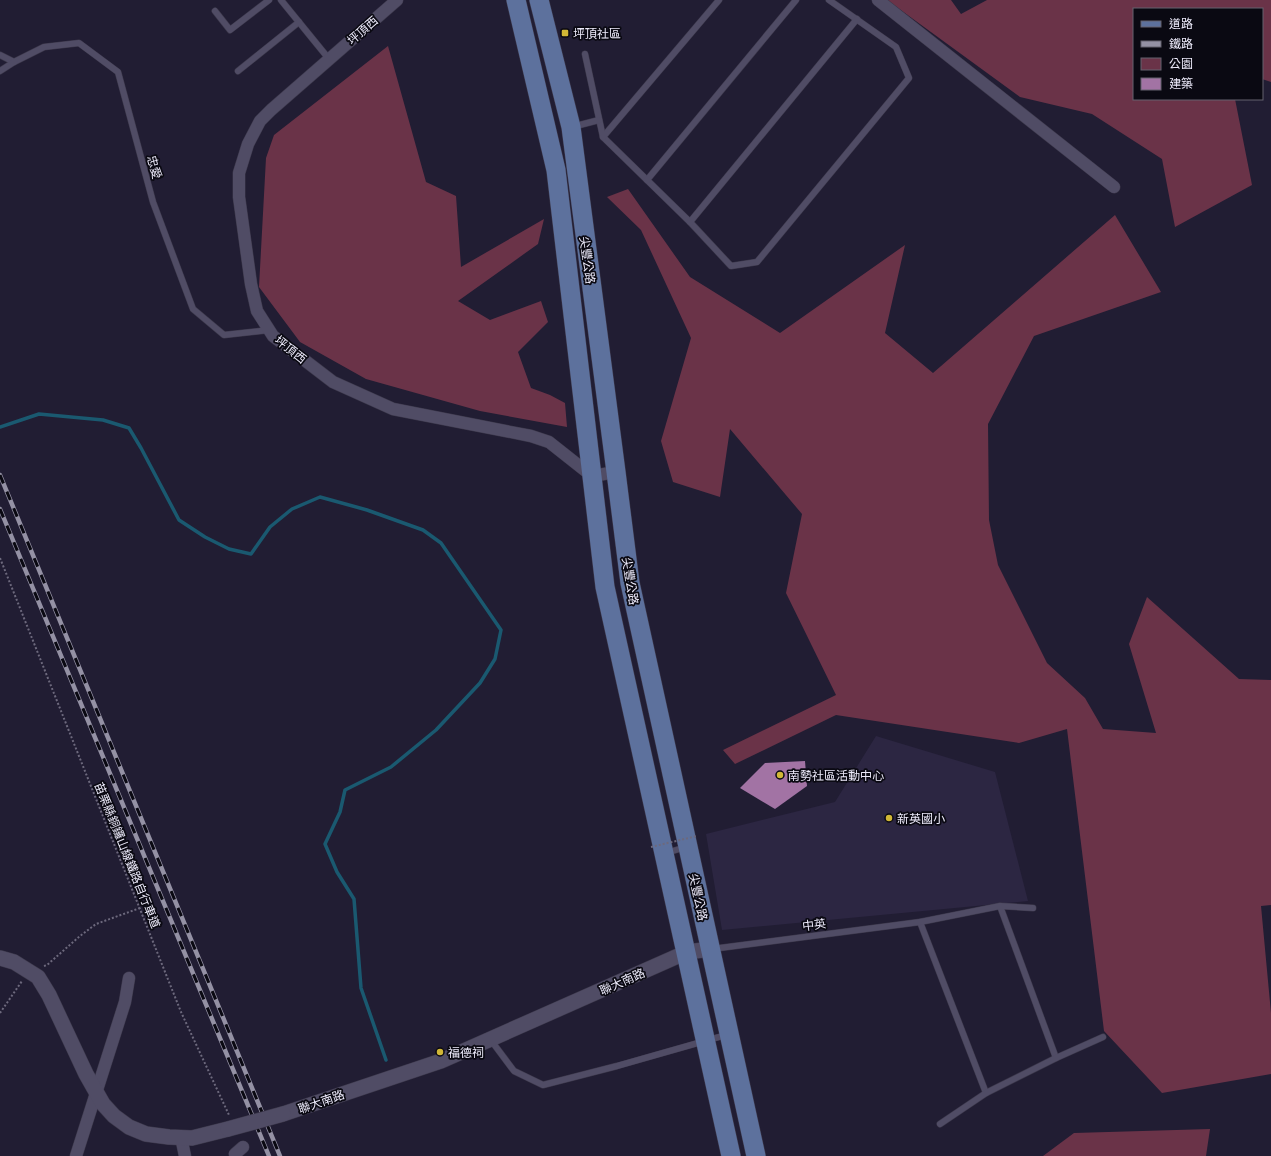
<svg xmlns="http://www.w3.org/2000/svg" width="1271" height="1156" viewBox="0 0 1271 1156" font-family="Commissioner,'Noto Sans TC',sans-serif">
	<rect width="100%" height="100%" fill="#211d33"/>
	<polygon fill="#2c2642" points="876,736 995,772 1028,901 722,930 706,834 835,802"/>
	<g fill="#6a3348">
		<polygon points="887,0 951,0 961,14 987,0 1271,0 1271,82 1262,79 1262,9 1134,9 1134,99 1235,99 1252,185 1175,227 1162,159 1092,114 1020,97"/>
		<polygon points="388,46 426,182 456,196 461,267 544,219 538,244 458,301 490,320 541,301 548,322 518,352 531,388 550,395 565,403 567,427 480,411 366,379 300,342 259,287 266,158 274,135"/>
		<polygon points="628,189 690,277 780,333 905,245 885,333 933,373 1115,215 1161,292 1034,336 988,424 989,520 998,565 1047,663 1085,698 1103,729 1156,733 1129,644 1147,597 1239,679 1271,680 1271,905 1261,906 1271,1013 1271,1074 1162,1093 1104,1031 1067,729 1019,743 836,715 735,764 723,750 836,695 786,593 802,514 730,429 720,497 673,482 661,441 691,338 641,230 607,197"/>
		<polygon points="1210,1129 1206,1156 1043,1156 1074,1133"/>
	</g>
	<g fill="none" stroke-linecap="round" stroke-linejoin="round">
		<polyline stroke="#1a5970" stroke-width="3.5" points="0,427 39,414 103,420 129,428 141,448 179,520 205,537 229,549 251,554 270,527 292,509 320,497 367,510 423,530 441,543 501,630 495,659 480,683 436,730 391,767 345,790 340,812 325,844 337,872 354,899 361,988 386,1060"/>
	</g>
	<polygon fill="#a273a4" points="805,761 807,786 775,809 740,788 765,763"/>
	<g fill="none" stroke-linecap="round" stroke-linejoin="round">
		<defs>
			<g id="service">
				<polyline points="281,0 329,59"/>
				<polyline points="215,11 230,30 269,0"/>
				<polyline points="585,54 603,137 690,222 731,266 757,262 909,78 896,47 829,0"/>
				<polyline points="0,55 14,62 44,47 79,43 118,72 153,202 193,309 224,335 269,330"/>
				<polyline points="0,71 14,62"/>
				<polyline points="238,71 299,22"/>
				<polyline points="572,127 599,120"/>
				<polyline points="603,137 719,0"/>
				<polyline points="647,180 796,0"/>
				<polyline points="690,222 857,19"/>
				<polyline points="666,853 686,847"/>
				<polyline points="1000,906 1056,1058"/>
				<polyline points="920,922 986,1093"/>
				<polyline points="712,949 920,922 1000,906 1033,908"/>
				<polyline points="490,1039 514,1071 543,1085 617,1066 726,1035"/>
				<polyline points="940,1124 986,1093 1056,1058 1103,1037"/>
			</g>
			<g id="minor">
				<polyline points="397,0 271,110 260,121 248,144 239,173 239,197 251,284 257,311 273,336 333,382 393,409 531,436 549,442 592,476 616,472"/>
				<polyline points="878,0 1114,187"/>
				<polyline points="181,1137 185,1156"/>
				<polyline points="76,1156 125,1002 129,978"/>
				<polyline points="236,1156 235,1154 243,1147"/>
			</g>
			<g id="tertiary">
				<polyline points="0,958 14,962 38,977 49,995 86,1074 103,1104 114,1116 129,1127 146,1134 169,1137 192,1138 228,1129"/>
				<polyline points="283,1114 441,1061 687,952 711,949"/>
			</g>
			<g id="primary">
				<polyline points="516,0 556,170 605,587 731,1156"/>
				<polyline points="539,0 571,127 616,472 630,583 756,1156"/>
			</g>
		</defs>
		<use href="#service" stroke="#3d394c" stroke-width="7"/>
		<use href="#minor" stroke="#3d394c" stroke-width="13"/>
		<use href="#tertiary" stroke="#3d394c" stroke-width="16"/>
		<use href="#primary" stroke="#3d394c" stroke-width="20"/>
		<g stroke="#6d697d" stroke-width="2" stroke-dasharray="2 2" stroke-linecap="butt">
			<polyline points="0,558 181,1012 229,1115"/>
			<polyline points="44,966 47,965 80,936 96,924 140,908"/>
			<polyline points="0,1013 22,981"/>
		</g>
		<use href="#service" stroke="#504c65" stroke-width="6"/>
		<use href="#minor" stroke="#504c65" stroke-width="12"/>
		<use href="#tertiary" stroke="#504c65" stroke-width="15"/>
		<use href="#primary" stroke="#5d719d" stroke-width="19"/>
		<defs>
			<g id="rail">
				<polyline points="0,475 280,1156"/>
				<polyline points="0,509 269,1156"/>
			</g>
		</defs>
		<use href="#rail" stroke="#9491a4" stroke-width="4.5"/>
		<use href="#rail" stroke="#0a0912" stroke-width="3" stroke-dasharray="9" stroke-linecap="butt"/>
		<defs>
			<polyline id="tertiary-bridge" points="228,1129 283,1114"/>
		</defs>
		<use href="#tertiary-bridge" stroke="#3d394c" stroke-width="16" stroke-linecap="butt"/>
		<polyline stroke="#6d697d" stroke-width="2" stroke-dasharray="2 2" stroke-linecap="butt" points="651,847 697,836"/>
		<use href="#tertiary-bridge" stroke="#504c65" stroke-width="15"/>
	</g>
	<g fill="#d1b736" stroke="#0a0912" stroke-width="1.5">
		<rect x="561" y="29" width="8" height="8" rx="2"/>
		<circle cx="780" cy="775" r="4"/>
		<circle cx="889" cy="818" r="4"/>
		<circle cx="440" cy="1052" r="4"/>
	</g>
	<g text-anchor="middle" dominant-baseline="central" stroke-width="3.5" stroke-linejoin="round" paint-order="stroke">
		<g font-size="12" fill="#edebfb" stroke="#0a0912">
			<text transform="translate(362 30) rotate(-41)">坪頂西</text>
			<text transform="translate(155 167) rotate(75)">忠愛</text>
			<text transform="translate(588 260) rotate(82)">尖豐公路</text>
			<text transform="translate(291 349) rotate(38)">坪頂西</text>
			<text transform="translate(631 581) rotate(81)">尖豐公路</text>
			<text transform="translate(128 855) rotate(68)">苗栗縣銅鑼山線鐵路自行車道</text>
			<text transform="translate(699 897) rotate(78)">尖豐公路</text>
			<text transform="translate(814 924) rotate(-7)">中英</text>
			<text transform="translate(622 981) rotate(-24)">聯大南路</text>
			<text transform="translate(321 1101) rotate(-19)">聯大南路</text>
		</g>
		<g font-size="12" fill="#edebfb" stroke="#0a0912" text-anchor="start">
			<text x="573" y="33">坪頂社區</text>
			<text x="788" y="775">南勢社區活動中心</text>
			<text x="897" y="818">新英國小</text>
			<text x="448" y="1052">福德祠</text>
		</g>
	</g>
	<rect x="1133" y="8" width="130" height="92" fill="#0a0912" stroke="#65636f"/>
	<rect x="1141" y="21" width="20" height="6" fill="#5d719d" stroke="#65636f"/>
	<text x="1169" y="28" font-size="12" fill="#edebfb">道路</text>
	<rect x="1141" y="41" width="20" height="6" fill="#9491a4" stroke="#65636f"/>
	<text x="1169" y="48" font-size="12" fill="#edebfb">鐵路</text>
	<rect x="1141" y="58" width="20" height="12" fill="#6a3348" stroke="#65636f"/>
	<text x="1169" y="68" font-size="12" fill="#edebfb">公園</text>
	<rect x="1141" y="78" width="20" height="12" fill="#a273a4" stroke="#65636f"/>
	<text x="1169" y="88" font-size="12" fill="#edebfb">建築</text>
</svg>
